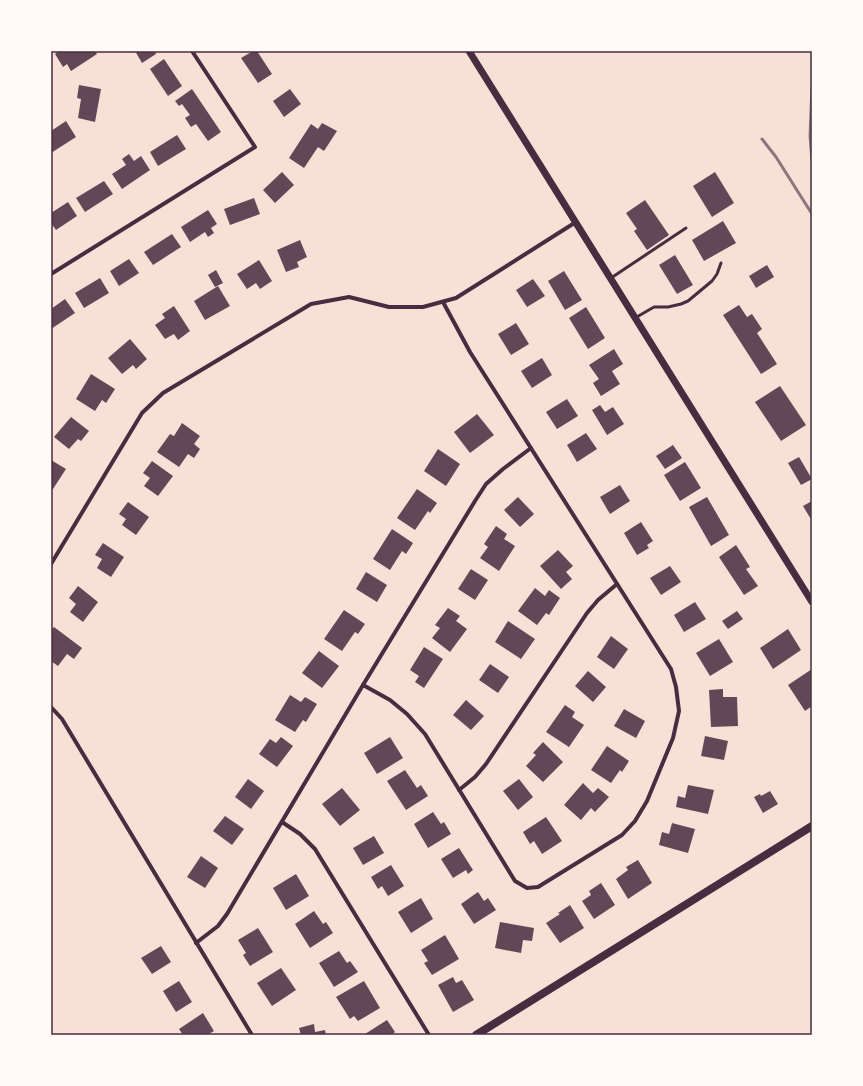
<svg xmlns="http://www.w3.org/2000/svg" width="863" height="1086" viewBox="0 0 863 1086" font-family="'Space Grotesk',sans-serif">
	<rect width="100%" height="100%" fill="#f7e1d7"/>
	<g fill="#644757">
		<polygon points="59,51 95,51 97,54 71,71 67,64 63,67 55,54"/>
		<polygon points="135,51 155,51 156,54 142,63"/>
		<polygon points="253,51 257,51 272,74 258,83 241,58"/>
		<polygon points="164,59 182,86 168,96 150,69"/>
		<polygon points="79,85 101,89 95,122 78,118 81,99 77,98"/>
		<polygon points="192,89 221,132 208,141 196,124 191,127 185,118 190,115 182,104 179,106 175,101"/>
		<polygon points="290,89 301,104 284,117 273,101"/>
		<polygon points="66,121 76,137 51,153 51,131"/>
		<polygon points="322,123 337,131 324,151 318,147 304,168 289,158 311,124 318,129"/>
		<polygon points="177,135 186,149 158,166 150,152"/>
		<polygon points="129,154 134,161 141,156 150,170 122,189 112,174 126,165 122,159"/>
		<polygon points="282,172 294,185 275,203 263,190"/>
		<polygon points="715,172 734,203 712,217 693,186"/>
		<polygon points="104,181 113,194 85,212 76,198"/>
		<polygon points="254,198 260,214 230,225 224,209"/>
		<polygon points="645,200 669,235 647,250 634,231 637,229 626,213"/>
		<polygon points="68,202 77,216 56,230 51,223 51,213"/>
		<polygon points="208,210 217,224 211,228 214,233 208,237 205,232 190,242 181,227"/>
		<polygon points="723,221 736,243 704,261 692,240"/>
		<polygon points="172,234 181,247 153,265 144,252"/>
		<polygon points="300,240 307,257 297,262 299,267 286,272 277,250"/>
		<polygon points="675,255 693,285 677,294 659,265"/>
		<polygon points="129,259 139,273 119,286 110,271"/>
		<polygon points="259,260 272,281 260,289 256,283 247,289 237,274"/>
		<polygon points="767,265 774,277 756,288 749,276"/>
		<polygon points="216,270 223,283 215,287 208,275"/>
		<polygon points="564,271 582,300 565,310 548,281"/>
		<polygon points="100,278 109,293 84,308 75,293"/>
		<polygon points="533,279 545,296 527,307 516,290"/>
		<polygon points="218,286 230,306 205,320 194,301"/>
		<polygon points="65,299 75,313 51,329 51,309"/>
		<polygon points="739,305 747,317 752,314 762,329 757,333 777,364 761,374 723,315"/>
		<polygon points="174,306 190,331 178,340 174,334 165,339 155,325 165,318 162,314"/>
		<polygon points="586,307 605,338 588,349 569,318"/>
		<polygon points="516,323 529,344 511,355 498,334"/>
		<polygon points="130,339 147,359 136,369 133,365 122,374 108,358"/>
		<polygon points="614,349 623,364 612,371 620,384 601,396 593,383 599,379 589,365"/>
		<polygon points="542,358 552,375 532,388 521,371"/>
		<polygon points="91,374 115,389 106,403 102,400 95,411 76,399"/>
		<polygon points="780,386 806,425 781,441 755,402"/>
		<polygon points="567,399 578,416 557,429 546,412"/>
		<polygon points="600,405 605,412 613,407 624,424 607,435 592,410"/>
		<polygon points="477,414 494,435 470,453 454,432"/>
		<polygon points="71,417 89,431 81,441 78,439 69,449 54,437"/>
		<polygon points="182,423 200,436 194,444 200,449 194,458 188,454 179,467 157,452 170,434 174,436"/>
		<polygon points="586,433 597,449 577,462 567,445"/>
		<polygon points="673,445 682,458 665,469 656,456"/>
		<polygon points="438,449 460,464 446,486 424,471"/>
		<polygon points="799,457 812,479 801,485 788,463"/>
		<polygon points="51,460 66,469 51,492"/>
		<polygon points="152,461 173,476 158,496 144,486 150,478 143,473"/>
		<polygon points="685,462 701,488 680,501 664,475"/>
		<polygon points="620,485 630,501 610,514 600,497"/>
		<polygon points="417,489 437,503 430,513 428,511 415,530 397,518"/>
		<polygon points="518,497 534,514 520,527 504,510"/>
		<polygon points="707,497 729,535 711,546 689,507"/>
		<polygon points="812,501 812,521 803,506"/>
		<polygon points="128,502 149,517 136,535 122,525 126,519 119,514"/>
		<polygon points="641,522 653,541 647,545 649,548 637,555 624,533"/>
		<polygon points="496,526 507,534 504,539 515,546 499,571 480,558 488,547 484,544"/>
		<polygon points="392,529 413,543 406,554 402,551 390,570 373,559"/>
		<polygon points="103,543 124,557 111,577 97,568 102,559 95,555"/>
		<polygon points="736,545 750,567 746,569 758,586 744,595 719,557"/>
		<polygon points="558,550 573,566 566,572 572,579 561,589 540,566"/>
		<polygon points="670,566 681,582 661,595 650,578"/>
		<polygon points="471,569 488,580 475,600 458,589"/>
		<polygon points="366,572 387,585 377,602 356,589"/>
		<polygon points="78,586 98,602 83,622 70,612 76,604 69,598"/>
		<polygon points="535,588 545,596 549,590 560,598 549,615 546,613 537,625 518,611"/>
		<polygon points="695,602 706,619 684,632 674,615"/>
		<polygon points="448,608 460,616 456,621 467,629 450,652 432,638 440,628 435,625"/>
		<polygon points="344,610 365,624 358,634 355,632 342,651 324,639"/>
		<polygon points="737,611 743,619 728,629 722,621"/>
		<polygon points="508,621 535,639 521,659 495,642"/>
		<polygon points="54,627 82,648 74,659 67,654 58,666 51,661 51,630"/>
		<polygon points="788,629 801,650 773,669 760,648"/>
		<polygon points="611,636 628,649 614,669 597,657"/>
		<polygon points="719,639 733,662 710,676 696,653"/>
		<polygon points="424,647 443,659 424,688 415,682 419,676 410,670"/>
		<polygon points="319,651 339,666 322,688 302,673"/>
		<polygon points="490,664 509,677 498,693 479,680"/>
		<polygon points="812,669 812,706 805,711 788,685"/>
		<polygon points="588,671 606,687 593,702 575,686"/>
		<polygon points="723,689 723,697 737,697 738,726 711,727 709,690"/>
		<polygon points="290,695 301,702 305,697 317,704 306,722 303,720 295,732 275,720"/>
		<polygon points="466,700 484,716 471,730 453,715"/>
		<polygon points="565,705 575,712 572,717 584,725 569,747 546,732"/>
		<polygon points="624,709 645,721 636,738 614,726"/>
		<polygon points="705,736 728,741 724,760 701,756"/>
		<polygon points="281,737 293,746 277,767 259,754 270,739 276,743"/>
		<polygon points="390,737 403,758 377,774 364,753"/>
		<polygon points="543,742 563,762 543,782 526,766 536,755 533,753"/>
		<polygon points="607,746 629,761 622,772 620,770 611,783 591,770"/>
		<polygon points="405,770 417,788 421,785 428,796 406,810 387,781"/>
		<polygon points="248,779 264,791 251,809 235,797"/>
		<polygon points="519,779 533,797 518,810 503,791"/>
		<polygon points="583,783 593,793 598,788 609,797 595,812 591,808 581,820 564,805"/>
		<polygon points="688,785 714,790 708,814 676,807 678,796 685,798"/>
		<polygon points="342,788 360,810 340,826 322,804"/>
		<polygon points="770,791 778,804 763,813 754,797 760,794 761,796"/>
		<polygon points="433,812 441,824 444,822 451,834 428,848 414,824"/>
		<polygon points="225,816 244,829 232,845 213,831"/>
		<polygon points="546,817 562,841 542,854 534,841 530,844 523,832"/>
		<polygon points="672,823 695,829 688,853 659,845 662,832 669,834"/>
		<polygon points="374,836 384,853 363,865 353,848"/>
		<polygon points="459,848 473,870 468,874 466,870 453,878 441,859"/>
		<polygon points="201,856 218,868 205,888 187,877"/>
		<polygon points="638,860 652,883 628,899 616,879 628,870 626,867"/>
		<polygon points="391,865 404,886 388,896 382,886 378,889 371,877"/>
		<polygon points="296,874 309,896 286,910 273,888"/>
		<polygon points="601,883 615,905 594,919 582,901 591,895 589,891"/>
		<polygon points="478,892 484,901 488,898 496,910 474,924 461,904"/>
		<polygon points="421,898 433,919 411,933 398,912"/>
		<polygon points="570,905 584,928 560,943 546,923 560,914 558,913"/>
		<polygon points="314,911 323,924 326,922 333,933 310,948 295,924"/>
		<polygon points="500,922 534,928 532,941 523,940 521,953 495,948"/>
		<polygon points="258,928 273,952 250,966 243,955 246,953 238,940"/>
		<polygon points="445,935 459,959 432,975 424,963 428,961 421,950"/>
		<polygon points="161,946 171,962 152,974 141,958"/>
		<polygon points="339,951 347,963 350,961 358,972 334,987 319,963"/>
		<polygon points="281,968 296,990 272,1006 257,983"/>
		<polygon points="453,977 456,983 462,980 474,1000 453,1012 438,985"/>
		<polygon points="179,981 192,1002 176,1012 163,991"/>
		<polygon points="364,981 380,1008 358,1021 354,1016 350,1019 336,997"/>
		<polygon points="203,1013 214,1031 207,1035 183,1035 179,1029"/>
		<polygon points="387,1020 395,1032 391,1035 366,1035 365,1034"/>
		<polygon points="314,1024 315,1032 325,1030 326,1035 301,1035 299,1028"/>
	</g>
	<g fill="none" stroke-linecap="round" stroke-linejoin="round">
		<g stroke="#4a2c40" stroke-width="3">
			<polyline points="611,278 686,228"/>
			<polyline points="635,318 654,307 668,307 681,304 688,301 712,281 717,274 721,263"/>
		</g>
		<g stroke="#4a2c40" stroke-width="4">
			<polyline points="51,274 255,147 192,51"/>
			<polyline points="51,564 142,413 163,393 311,304 349,297 389,307 423,307 456,298 576,222"/>
			<polyline points="363,685 390,700 407,714 425,734 515,881 527,888 538,887 622,835 635,821 647,801 673,738 679,711 676,687 671,669 470,352 443,302"/>
			<polyline points="51,707 62,719 252,1035"/>
			<polyline points="459,790 475,777 486,764 587,613 598,600 617,584"/>
			<polyline points="282,822 300,834 315,849 429,1035"/>
			<polyline points="196,943 218,926 227,914 363,685 475,501 486,484 503,469 531,448"/>
		</g>
		<polyline stroke="#4a2c40" stroke-width="7" points="469,51 812,602"/>
		<polyline stroke="#4a2c40" stroke-width="8" points="476,1035 812,826"/>
		<g stroke="#8f747c" stroke-width="3">
			<polyline points="812,87 810,136 812,161"/>
			<polyline points="762,139 776,157 812,214"/>
		</g>
	</g>
	<rect width="863" height="1086" fill="none" stroke="#fffaf5" stroke-width="104"/>
	<rect x="52" y="52" width="759" height="982" fill="none" stroke="#4a2c40" stroke-width="1.5"/>
</svg>
